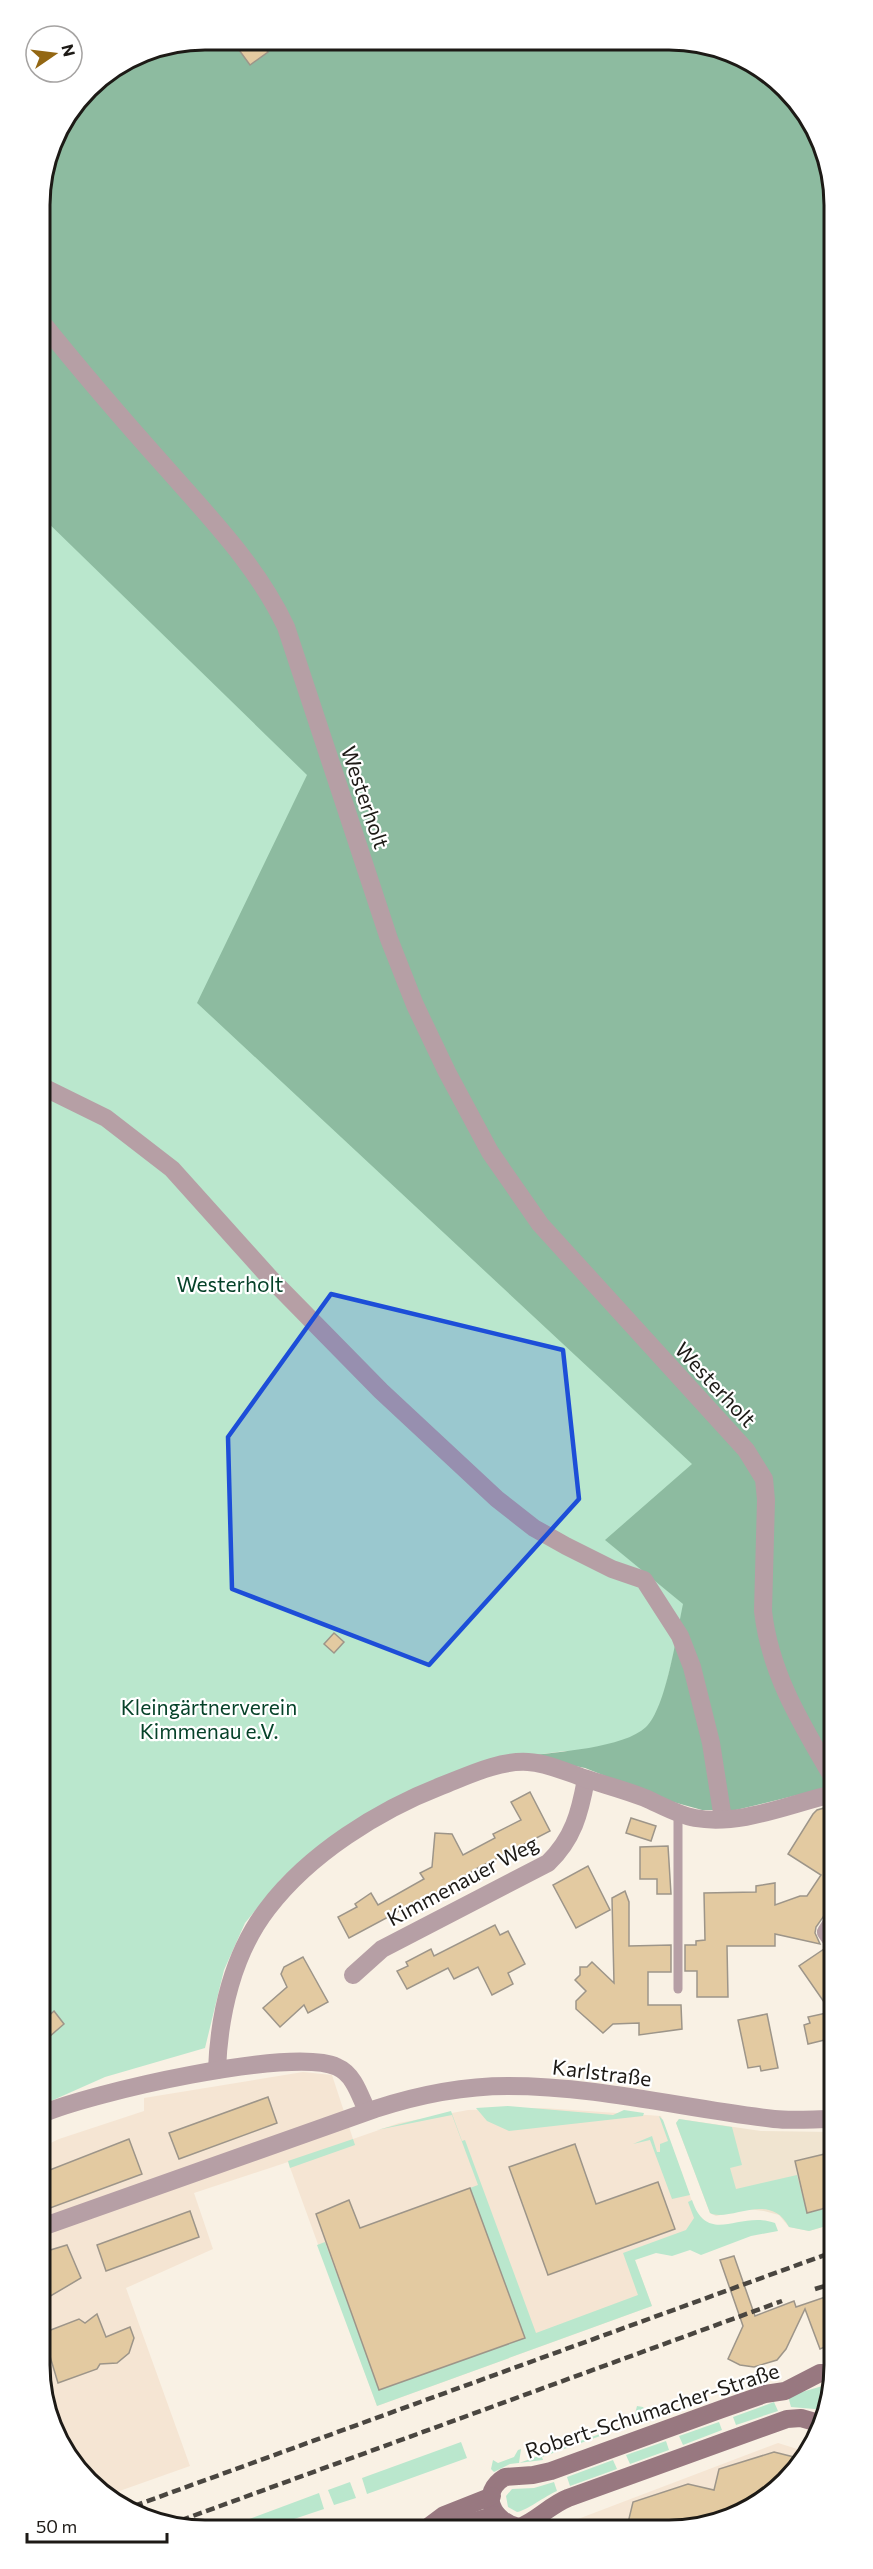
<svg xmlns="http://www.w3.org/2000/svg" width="873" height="2569" viewBox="0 0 873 2569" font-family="Commissioner,sans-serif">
	<rect width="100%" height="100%" fill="#f9f1e4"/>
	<g fill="#f5e5d3">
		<polygon points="303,2072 332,2075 353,2139 399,2123 468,2110 543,2108 661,2116 704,2234 635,2260 652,2306 377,2406 288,2162 194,2193 213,2249 126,2288 190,2466 111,2494 88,2482 42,2397 42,2147 59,2139 144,2111 144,2098"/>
		<polygon points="778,2443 807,2452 793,2473 752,2508 701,2527 557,2527"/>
	</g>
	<polygon fill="#f0e4d0" points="679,2119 761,2131 833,2132 833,2224 809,2231 789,2227 779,2215 764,2211 747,2209 716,2216 710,2213 676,2123"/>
	<g fill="#bae7cd">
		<polygon points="40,506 312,774 700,1464 687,1602 660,1709 649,1729 630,1741 585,1752 565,1751 496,1760 311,1852 281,1879 245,1923 224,1970 205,2048 105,2077 42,2105"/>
		<polygon points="508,2106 613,2115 624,2110 644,2113 643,2116 509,2131 487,2121 476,2108"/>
		<path d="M451,2111L462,2141L465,2140L536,2333L638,2295L623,2253L686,2230L694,2218L688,2202L692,2200C708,2247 739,2210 775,2223L778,2231L751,2236L701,2255L690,2250L672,2256L656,2253L635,2260L652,2306L377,2406L317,2245L325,2242L379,2389L524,2338L470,2188L478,2185L452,2115L377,2130Z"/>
		<polygon points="659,2116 663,2120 690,2195 672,2199 650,2140 633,2144 652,2136 657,2152 660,2152 660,2144 668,2141"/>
		<path d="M679,2119L732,2127L742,2165L730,2168L736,2189L797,2175L807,2213L833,2207V2224L809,2231L789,2227C770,2190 729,2223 710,2213L676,2123Z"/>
		<polygon points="353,2139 355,2145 290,2168 288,2161"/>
		<polygon points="826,2385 831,2386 826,2410 791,2407 788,2396"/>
		<polygon points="774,2402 778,2411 736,2425 733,2417"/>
		<polygon points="637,2406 643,2407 647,2413 639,2422 542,2457 543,2460 510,2464 494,2472 491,2469 493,2460 498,2463 514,2457 518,2450 521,2449 519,2463 633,2422"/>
		<polygon points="719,2422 722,2430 683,2445 679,2436"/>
		<polygon points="666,2441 669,2450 630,2464 626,2455"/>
		<polygon points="461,2442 467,2458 367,2494 362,2478"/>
		<polygon points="613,2460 617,2469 570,2486 567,2477"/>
		<polygon points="350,2482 356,2498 334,2505 328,2490"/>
		<path d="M554,2482L557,2491C545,2496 526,2511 517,2512L508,2507L506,2496L512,2489L534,2488Z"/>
		<polygon points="319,2493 324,2509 270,2527 228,2527"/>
	</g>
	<path fill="#8dbba0" d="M204,39L701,42L786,88L831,172L833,1785L826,1788L736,1810H702L666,1800L585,1768L525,1756C556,1752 624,1748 646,1727C666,1709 677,1632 683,1604L605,1540L692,1464L197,1003L307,775L40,515L39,193L56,131L95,80L141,51Z"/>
	<g fill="#e3caa1" stroke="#9d9589" stroke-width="1.5">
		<polygon points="231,39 259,39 268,52 250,65"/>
		<polygon points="334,1633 344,1642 334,1653 324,1644"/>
		<polygon points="530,1792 550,1831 476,1869 463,1877 465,1880 433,1897 431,1894 349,1938 338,1917 357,1907 355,1904 371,1893 378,1905 424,1879 420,1873 432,1867 435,1833 452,1834 463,1855 495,1838 493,1834 521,1820 511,1802"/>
		<polygon points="824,1808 833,1831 833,1903 816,1927 815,1933 820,1944 775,1934 775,1946 727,1946 728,1997 697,1997 697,1971 685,1971 685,1945 696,1945 696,1941 705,1940 704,1893 756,1892 756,1886 775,1883 775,1905 800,1896 807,1896 821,1875 788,1854 813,1814 817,1810"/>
		<polygon points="631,1818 656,1826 651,1841 626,1833"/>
		<polygon points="668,1846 671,1894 657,1894 657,1879 640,1879 640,1847"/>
		<polygon points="588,1866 610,1910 576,1928 553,1885"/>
		<polygon points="625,1891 629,1902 629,1946 671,1945 671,1972 648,1972 648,2005 681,2005 682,2029 639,2035 639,2023 613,2024 603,2033 576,2009 576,2001 586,1991 575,1980 580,1975 580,1967 587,1967 592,1962 614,1983 612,1898"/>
		<polygon points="495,1925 500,1935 508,1931 525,1964 508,1973 513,1984 492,1995 478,1967 454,1979 448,1968 407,1989 397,1971 408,1966 406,1962 431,1949 434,1956"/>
		<polygon points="824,1949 833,1953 833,2038 808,2044 804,2025 810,2023 808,2017 831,2012 799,1966"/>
		<polygon points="303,1957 328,2002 308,2013 304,2005 280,2027 263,2008 287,1987 281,1974 284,1967"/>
		<polygon points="54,2011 64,2024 42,2043 42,2022"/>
		<polygon points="767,2014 778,2068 761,2071 760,2066 748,2068 738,2020"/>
		<polygon points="268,2097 277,2123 179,2159 169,2133"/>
		<polygon points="129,2139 142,2174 42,2211 42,2173"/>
		<polygon points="575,2144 596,2204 658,2182 675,2229 548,2275 509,2167"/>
		<polygon points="829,2153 830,2159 833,2158 833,2206 807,2213 795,2161"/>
		<polygon points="470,2188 525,2338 379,2390 316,2214 349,2200 360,2228"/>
		<polygon points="190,2211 199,2237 106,2271 97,2245"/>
		<polygon points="67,2245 81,2278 42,2301 42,2259 49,2255 47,2251"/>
		<polygon points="734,2256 755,2316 794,2301 796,2307 834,2294 834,2343 820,2349 805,2309 786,2349 777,2360 754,2367 740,2365 728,2359 743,2326 720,2260"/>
		<polygon points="97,2314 106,2337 130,2327 134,2338 129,2353 117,2363 100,2364 97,2369 58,2383 43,2333 79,2319 85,2323"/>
		<polygon points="774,2452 802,2459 793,2473 752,2508 706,2525 708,2517 676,2527 627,2527 633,2502 688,2484 714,2490 719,2469"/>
	</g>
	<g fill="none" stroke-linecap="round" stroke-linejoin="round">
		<polyline stroke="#b69fa5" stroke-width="9" points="678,1989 678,1812"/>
		<g stroke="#b69fa5" stroke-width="18">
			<path d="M40,320C81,371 124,421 168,470C212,520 257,566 286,627L389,939L415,1005L447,1072L490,1152L540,1224L746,1450L764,1479L766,1500L763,1611C770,1674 802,1725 833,1778"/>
			<polyline points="41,1086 106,1118 172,1169 270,1278 381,1391 497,1499 534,1528 566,1546 612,1569 644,1580 680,1636 692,1667 711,1743 723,1819"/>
			<polyline points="833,1921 826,1932 833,1942"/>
			<path d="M353,1975L382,1949L548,1863C573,1839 580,1813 586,1779"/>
			<path d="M217,2070C219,2014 233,1953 268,1908C309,1854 379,1810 441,1786C467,1776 499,1760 528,1762C547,1763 566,1772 584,1778C605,1785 625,1790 645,1798C661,1805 678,1815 695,1818C741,1826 789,1804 833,1794"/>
			<path d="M42,2114C90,2093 293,2046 337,2067C354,2074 360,2096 367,2111"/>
			<path d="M42,2227L375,2109C418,2095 463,2086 508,2086C598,2086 686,2109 774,2119C793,2121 814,2119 833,2119"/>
		</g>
		<g stroke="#987880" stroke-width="18">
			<path d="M822,2424L801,2418L787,2419L568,2498C550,2505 534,2523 519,2527C493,2522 478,2493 505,2477L533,2475L551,2471L722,2409L765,2394L785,2391L820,2373H834"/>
			<polyline points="428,2527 444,2515 492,2496"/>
			<polyline points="455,2527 496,2515"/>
		</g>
		<g stroke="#4a4640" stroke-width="4.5" stroke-dasharray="9 4.5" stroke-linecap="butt">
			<polyline points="815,2289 834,2283"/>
			<polyline points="134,2506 833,2252"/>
			<polyline points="168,2525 782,2301"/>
		</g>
	</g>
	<path fill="#1d4ed8" fill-opacity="0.2" stroke="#1d4ed8" stroke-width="4.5" stroke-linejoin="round" d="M331,1294L563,1350L579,1499L429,1665L232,1589L228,1437Z"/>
	<g text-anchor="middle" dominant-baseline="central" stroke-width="4.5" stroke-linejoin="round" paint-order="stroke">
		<g font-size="21" fill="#1d1a16" stroke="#fff">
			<text transform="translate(366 797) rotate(71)">Westerholt</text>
			<text transform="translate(716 1384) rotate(47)">Westerholt</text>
			<text transform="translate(462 1880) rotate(-28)">Kimmenauer Weg</text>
			<text transform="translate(602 2072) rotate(7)">Karlstraße</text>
			<text transform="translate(652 2410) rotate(-18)">Robert-Schumacher-Straße</text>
		</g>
		<g font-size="21" fill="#064229" stroke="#fff">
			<text x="230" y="1283">Westerholt</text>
			<text x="209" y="1706">Kleingärtnerverein<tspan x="209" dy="24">Kimmenau e.V.</tspan></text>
		</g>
	</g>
	<path d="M0 0H873V2569H0ZM205 50H669A155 155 0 0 1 824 205V2365A155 155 0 0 1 669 2520H205A155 155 0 0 1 50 2365V205A155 155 0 0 1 205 50Z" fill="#fff" fill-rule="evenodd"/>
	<path fill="none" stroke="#1d1a16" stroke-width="3" d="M205 50H669A155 155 0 0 1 824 205V2365A155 155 0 0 1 669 2520H205A155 155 0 0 1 50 2365V205A155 155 0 0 1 205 50Z"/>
	<g transform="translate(54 54) rotate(76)"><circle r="28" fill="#ffffff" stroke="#a5a3a2" stroke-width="1.5"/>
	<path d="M0-4.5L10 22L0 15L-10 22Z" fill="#936713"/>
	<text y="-9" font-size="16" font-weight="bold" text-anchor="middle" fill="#1d1a16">N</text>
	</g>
	<path d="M27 2533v9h140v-9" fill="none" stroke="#1d1a16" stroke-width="3"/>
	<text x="36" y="2533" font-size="18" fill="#1d1a16" stroke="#ffffff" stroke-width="4.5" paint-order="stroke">50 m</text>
</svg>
